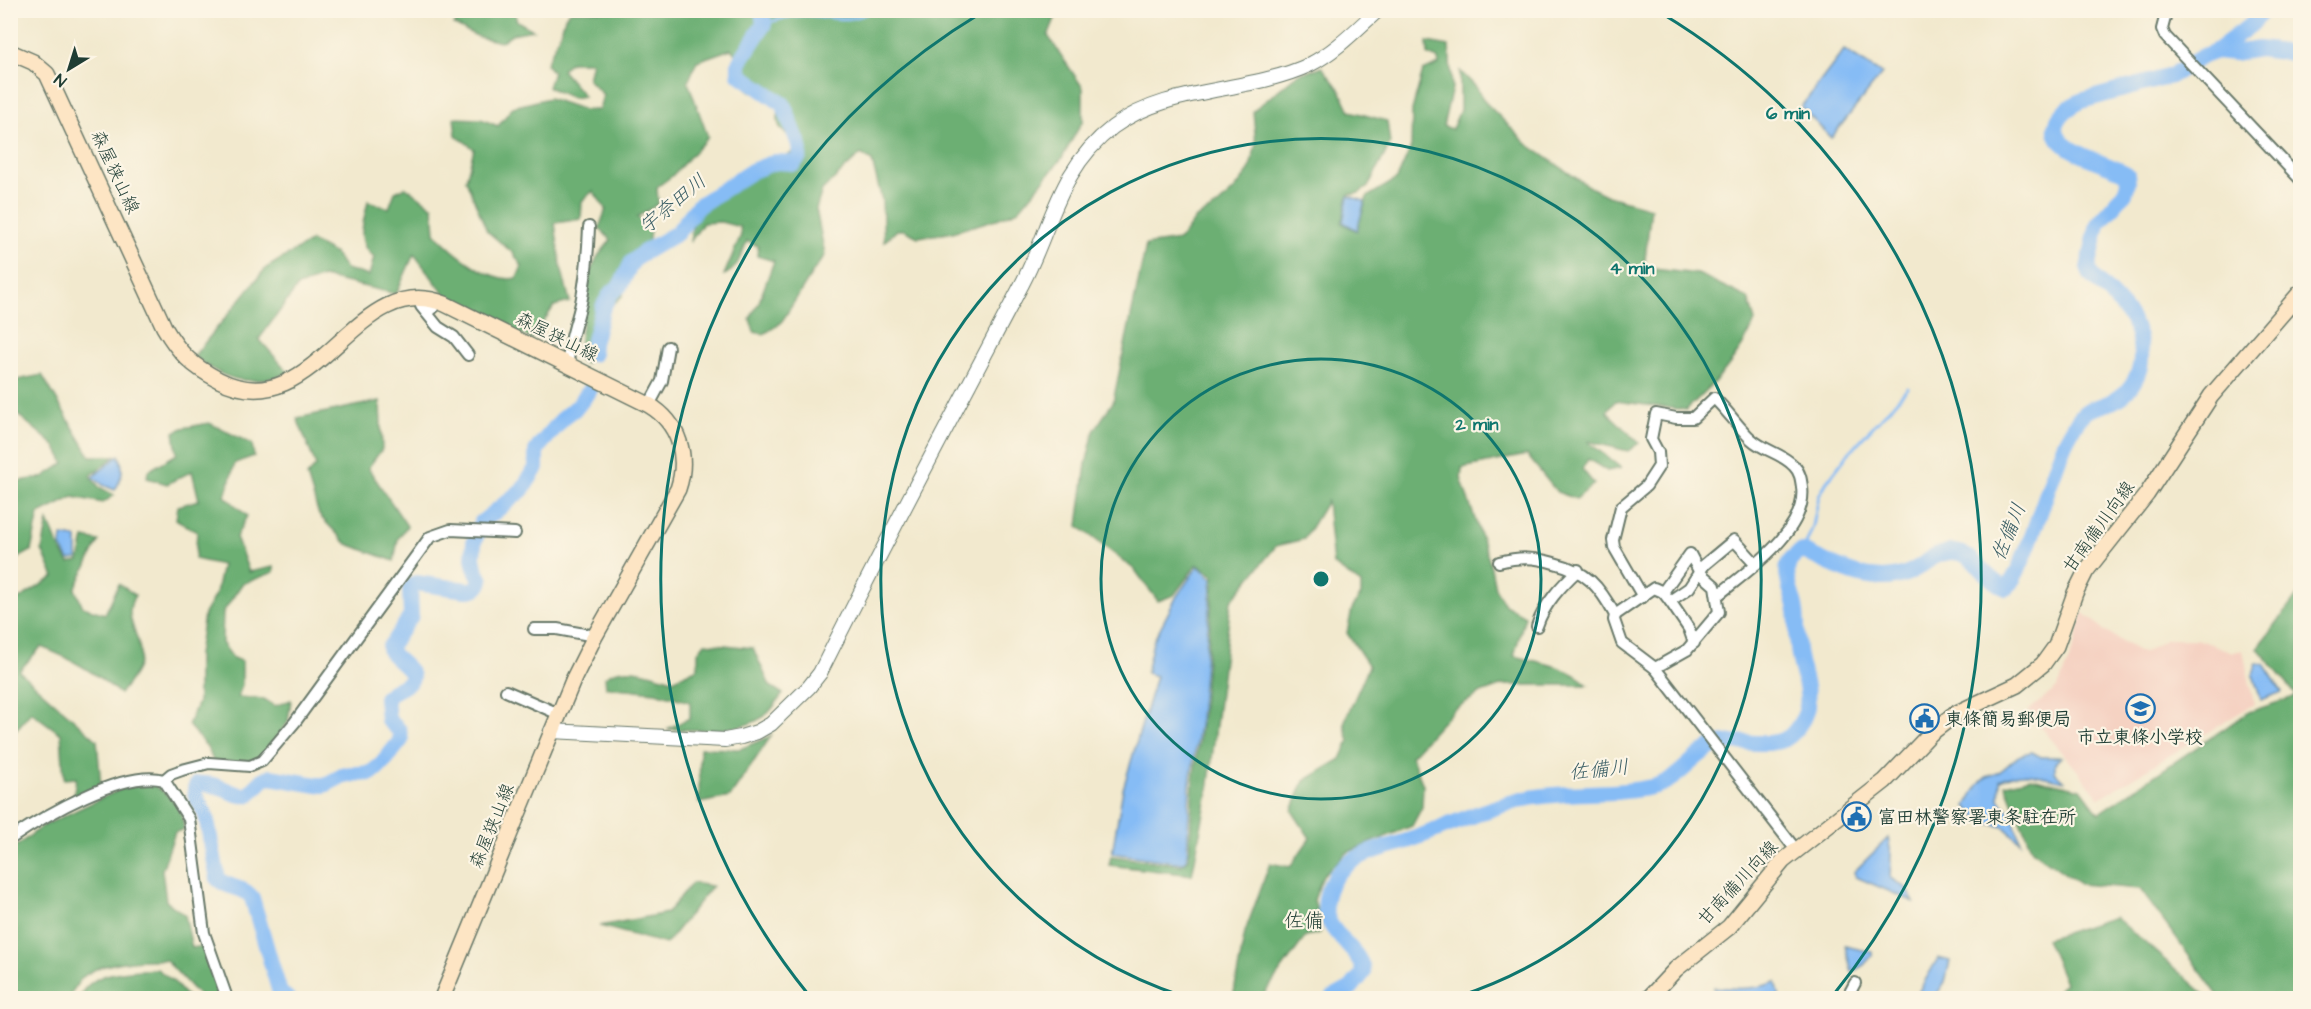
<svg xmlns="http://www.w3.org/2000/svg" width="2311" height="1009" viewBox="0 0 2311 1009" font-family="'Architects Daughter','Klee One',sans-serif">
	<rect width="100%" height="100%" fill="#fcf5e5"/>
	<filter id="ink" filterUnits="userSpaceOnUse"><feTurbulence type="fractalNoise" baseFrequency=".0167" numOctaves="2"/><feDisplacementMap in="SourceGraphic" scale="12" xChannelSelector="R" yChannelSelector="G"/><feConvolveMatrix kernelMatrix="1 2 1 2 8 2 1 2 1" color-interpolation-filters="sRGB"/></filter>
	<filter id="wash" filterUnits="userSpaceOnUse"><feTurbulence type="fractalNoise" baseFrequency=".008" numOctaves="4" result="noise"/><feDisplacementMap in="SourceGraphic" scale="24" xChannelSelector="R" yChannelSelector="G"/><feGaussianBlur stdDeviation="1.35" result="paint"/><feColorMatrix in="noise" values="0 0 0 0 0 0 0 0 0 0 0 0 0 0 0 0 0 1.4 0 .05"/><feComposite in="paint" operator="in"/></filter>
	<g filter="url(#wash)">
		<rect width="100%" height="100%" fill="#f2e9ce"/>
		<polygon fill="#f5d2c2" points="2083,612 2106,632 2142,653 2167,639 2197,639 2233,652 2243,650 2254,704 2100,798 2028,711 2058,687 2075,645"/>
		<g fill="#6caf73" stroke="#467654" stroke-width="1.5">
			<polygon points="463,11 478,13 479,11 514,11 517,21 533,30 512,34 501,42 479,37 454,25"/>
			<path d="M571,11H1058L1048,36L1083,88V120L1062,158L1019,210L997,219L949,233L918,237L904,230H897L884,242L882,200L872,161L861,154L822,190L816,209L825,255L814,270L781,323L764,334L754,332L750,319L759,302L774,261L757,256L758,246L747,241C742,253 738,270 724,275L741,235L740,227L721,222L703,223L690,242C691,234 692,223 696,215C702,200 737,174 753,169C779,160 782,166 800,143C781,131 772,127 782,103C759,87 740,103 743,63L731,49L697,61L688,82L708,137L672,176L657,187L658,204L637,217L650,227L648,252L632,272L622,296L602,314L593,346L585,364L577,358L590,272L598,256L611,240L599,228L606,209L593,191L582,201L581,219L555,223L561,267L570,302L554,306L532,339L449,300L414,254L396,294L323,277L298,286L259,339L289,373C251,387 225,382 194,356L266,268L311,241L334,253L346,269L369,276L374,257C354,243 364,221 368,201L389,208L395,192L406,187L433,207L435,233C452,252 490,284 517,278L522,266L513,253L487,231L466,180L474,149L456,135L454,118L481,119L498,126L513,107L549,98L584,110H599L603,95L588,79L592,62H570L562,70L584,96L572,98L548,87L553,72L546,64L561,32L565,17Z"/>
			<path d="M1427,42L1449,46L1452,88L1443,126L1452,129L1460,110V71L1476,87L1485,102L1527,144L1588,186L1608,196L1651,208L1644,268L1698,274L1748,298L1755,321C1740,357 1714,384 1686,410L1615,401L1607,412L1639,443L1628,451L1587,441L1621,468L1607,471L1588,459L1582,469L1594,484L1576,499L1557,492L1527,455L1462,468L1461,478L1490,563L1495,588L1505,605L1525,616L1514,656C1539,662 1569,666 1588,685H1503L1481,693L1454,709L1411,756L1423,785L1422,807L1412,826L1348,852L1323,875L1314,900L1320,922V933L1306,936L1261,998H1233L1245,932L1270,863L1290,867L1310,838L1292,811L1304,781L1341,759L1349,741L1344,723L1369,666L1347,633L1352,609L1361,595V584L1333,564L1327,501L1304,539L1276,546L1231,601L1208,792L1192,875L1109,865L1111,856L1182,865L1189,859L1193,781L1202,718L1214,576L1197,564L1174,595L1158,601L1135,570L1078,526L1086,464L1094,431L1113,402L1146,245L1179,240L1196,218L1217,206L1234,190L1249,171L1256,145L1253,111L1298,74L1322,67L1340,90L1350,111L1387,121L1390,144L1368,187L1359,193L1348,195L1342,223L1357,231L1367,197L1397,179L1411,147L1412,110L1423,71L1439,64L1438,59L1428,55Z"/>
			<polygon points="42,375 90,456 115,456 90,476 99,487 114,495 103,503 73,497 39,514 31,551 11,562 10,501 16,498 14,482 43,477 64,463 55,446 11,409 11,381"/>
			<polygon points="380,401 382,449 368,468 407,526 398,539 394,561 347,544 319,515 307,476 316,466 297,418"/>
			<polygon points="209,423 252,444 254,456 235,463 225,496 247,516 236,537 249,572 274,567 274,572 242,584 223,612 222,643 233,658 242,661 242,685 238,697 264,699 275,706 291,700 288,722 266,753 248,763 213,761 208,748 188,725 198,702 198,655 204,614 216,593 222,565 195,559 197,532 176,519 178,506 199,500 192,471 167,484 147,478 148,471 177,454 174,432 183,428"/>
			<path d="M48,521L59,547L69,563L79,561L84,538L99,541L75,589L83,607L105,614L119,584L135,595C122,617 138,630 140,651C142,668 129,681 120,694C96,673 71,658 41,647L19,671L97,740L101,786L73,799L76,778L64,779L61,734L31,712L11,736V604L54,577L42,550Z"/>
			<polygon points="2300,592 2300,998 2220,998 2140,889 2080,884 2032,850 2005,784 2031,778 2081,789 2099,813 2249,712 2297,696 2258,648"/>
			<path d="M705,643L753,648L770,686L783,694C778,700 774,707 768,713C745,734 697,730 667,729L690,718V702L655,692L606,687L605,677C626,662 651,674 673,680L698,668V652Z"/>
			<polygon points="771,736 730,797 699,803 700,748 740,749"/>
			<path d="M152,784C172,797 183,805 184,830L175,832L162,870L166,901L185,915L192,948L203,946L222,998H201L166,960C144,959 99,961 82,978C77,983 72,992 69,998H11V847L18,845L41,827L123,788Z"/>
			<polygon points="692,883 712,886 666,944 600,926 667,913"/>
			<polygon points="2115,917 2202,992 2208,998 2051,998 2065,983 2046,939"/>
			<path d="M157,969L173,981L188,998H79C92,969 130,971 157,969Z"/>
		</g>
		<g fill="#86bcf5" stroke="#527c94" stroke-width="1.5">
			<polygon points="1844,50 1882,74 1831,138 1801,107"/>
			<polygon points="1348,196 1365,201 1357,230 1343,222"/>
			<path d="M119,455C124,469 123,477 115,490L103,485L93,477Z"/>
			<polygon points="62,536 77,538 77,559 69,560 61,546"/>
			<polygon points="1198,566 1212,578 1200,719 1190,783 1187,859 1182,863 1112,853 1123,789 1156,676 1146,673 1153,642 1177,596"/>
			<polygon points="2257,663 2264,664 2282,692 2261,700 2253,675"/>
			<path d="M2032,752L2041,757H2061L2055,763V772L2064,781C2039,776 2024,768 2000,780L1999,799L2013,817L2020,842L2004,827L1982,822L1966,806C1971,797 1976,785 1985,778C1989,775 1995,775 1999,772C2012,764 2014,754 2032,752Z"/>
			<polygon points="1888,838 1891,853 1890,878 1905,887 1914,902 1856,877 1854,872"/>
			<polygon points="1845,946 1872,952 1872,956 1864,965 1852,972"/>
			<polygon points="1938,958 1950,961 1945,982 1934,998 1915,998"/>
			<path d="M1776,982L1780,998H1714V987C1737,989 1754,990 1776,982Z"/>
		</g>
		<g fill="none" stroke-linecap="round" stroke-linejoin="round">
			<g stroke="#86bcf5" stroke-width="3">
				<path d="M764,24C777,20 792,14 806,15C831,16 849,25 872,10"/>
				<polyline points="1803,551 1813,526 1819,496 1826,483 1848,454 1908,388"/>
			</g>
			<g stroke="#86bcf5" stroke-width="16">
				<polyline points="2216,51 2252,24 2263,10"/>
				<polyline points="593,354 592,347 603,307 611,293 620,286 632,262 641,254 677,233 698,206 752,171 775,162 794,163 799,157 800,147 783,104 739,74 739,63 764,24 762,10"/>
				<path d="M287,998L280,993L252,898C243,885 230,890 218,879L206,816C202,805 190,796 197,784C219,781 231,797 248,795L264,779L270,777L317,785H325L344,775L371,773L382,764L401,740L399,730L388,720L386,698C392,689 403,689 410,681C419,671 391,659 389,648L411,616L410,588L416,583L467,590C475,590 479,588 481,580L475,568L473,558L474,542L481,523L522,490L536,468V451L541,444L565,416L577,407L590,390"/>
				<path d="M1333,998L1351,988L1363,973C1362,946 1320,934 1326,899C1328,886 1336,873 1347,865C1364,851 1390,847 1410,840C1449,826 1490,806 1530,798C1571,790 1615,796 1656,786C1682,779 1695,750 1720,744C1742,738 1766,749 1787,738C1792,735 1796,730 1799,725C1816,703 1803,680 1799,656C1796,641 1798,626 1796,611C1793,590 1774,563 1803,551C1835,566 1872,588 1908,573C1924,566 1935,551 1954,552C1975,553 1986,581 2006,588C2024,574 2052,470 2066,441C2071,432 2078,417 2087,411C2096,406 2108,405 2117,399C2130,391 2141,374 2141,358C2142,318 2116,301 2091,275L2088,268L2098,224L2125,193L2128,183L2127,174C2110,163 2047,151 2057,123C2061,112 2071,106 2081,101L2171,76L2203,56L2216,51L2234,53L2259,49L2300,54"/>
			</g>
		</g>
	</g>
	<g filter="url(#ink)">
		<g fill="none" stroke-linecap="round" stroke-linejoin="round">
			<defs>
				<g id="minor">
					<polyline points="2167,10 2162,29 2165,36 2300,179"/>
					<polyline points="433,308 421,306 438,327 454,337 468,355"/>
					<path d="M568,363C569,339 576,326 581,303C586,278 588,253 589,227"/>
					<polyline points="649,405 662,381 668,347"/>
					<path d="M1499,562C1519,557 1534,557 1554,563C1587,571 1599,586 1615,615L1614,620L1622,643L1655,668L1796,850"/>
					<path d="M1643,597L1614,547L1613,540L1621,507L1646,486L1659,466L1658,452L1651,439L1656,414L1676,418H1693L1714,398C1728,411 1738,427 1751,439C1764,451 1782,453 1794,466C1800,472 1801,479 1802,487C1808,531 1747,571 1717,596"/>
					<polyline points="1670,601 1689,629 1694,643"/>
					<polyline points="1615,615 1654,588 1663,592 1670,601 1689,588 1704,565 1734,540 1756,564"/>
					<path d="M1537,626C1544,604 1561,586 1578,570"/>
					<polyline points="534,629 557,629 595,636"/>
					<polyline points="1655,668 1687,650 1719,612 1715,586 1700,573 1690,554 1663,592"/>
					<polyline points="506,691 559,714"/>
					<polyline points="164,780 171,774 182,770 209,763 250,766 262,761 295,722 430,537 450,530 515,533"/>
					<path d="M10,839C44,816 123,769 164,780L189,819L204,933L227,998"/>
					<polyline points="1847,998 1855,983"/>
				</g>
				<path id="tertiary" d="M551,731L725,740L741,737L757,732L771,724L809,687L820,673C885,542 954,413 1022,284C1052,227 1058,169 1113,127C1167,86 1249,93 1309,65C1335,52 1357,29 1378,10"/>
				<g id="secondary">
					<path d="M10,52L33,62L47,74L164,327C179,353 192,366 219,380C317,429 354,267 445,304L649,405C679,423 689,456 678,489L595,636L574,678L442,998"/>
					<polyline points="1649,998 1676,969 1729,927 1783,861 1885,781 1931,733 1957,713 2017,685 2043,664 2056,646 2075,593 2086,571 2147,494 2211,396 2300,293"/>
				</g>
			</defs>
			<use href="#minor" stroke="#69796a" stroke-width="14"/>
			<use href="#tertiary" stroke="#69796a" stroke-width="16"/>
			<use href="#secondary" stroke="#69796a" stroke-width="18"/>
			<use href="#minor" stroke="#fff" stroke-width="10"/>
			<use href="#tertiary" stroke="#fff" stroke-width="14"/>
			<use href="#secondary" stroke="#fde5c4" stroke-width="15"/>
		</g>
	</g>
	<g fill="none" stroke="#0f766e" stroke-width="3">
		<circle cx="1321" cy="579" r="220"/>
		<path d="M1185 997A440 440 0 1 1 1457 997"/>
		<path d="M808 994A660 660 0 0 1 981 13M1661 13A660 660 0 0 1 1834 994"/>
	</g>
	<defs>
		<symbol id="school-ring" viewBox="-11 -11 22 22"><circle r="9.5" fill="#fcf5e5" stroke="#1f6fb2" stroke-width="1.5"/><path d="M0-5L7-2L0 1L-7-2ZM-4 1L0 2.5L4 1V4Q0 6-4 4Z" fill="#1f6fb2"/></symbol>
		<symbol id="civic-ring" viewBox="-11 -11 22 22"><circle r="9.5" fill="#fcf5e5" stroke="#1f6fb2" stroke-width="1.5"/><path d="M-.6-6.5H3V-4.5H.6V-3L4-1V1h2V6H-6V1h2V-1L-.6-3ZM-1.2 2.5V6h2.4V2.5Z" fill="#1f6fb2"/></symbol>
	</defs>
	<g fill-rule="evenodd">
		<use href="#school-ring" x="2124" y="692" width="33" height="33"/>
		<use href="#civic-ring" x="1908" y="702" width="33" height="33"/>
		<use href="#civic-ring" x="1840" y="800" width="33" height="33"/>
	</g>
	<g text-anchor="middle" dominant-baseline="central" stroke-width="4.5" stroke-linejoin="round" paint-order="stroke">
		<g font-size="18" fill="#1f3d34" stroke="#fcf5e5">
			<text transform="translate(115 172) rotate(65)">森屋狭山線</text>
			<text transform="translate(557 337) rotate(26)">森屋狭山線</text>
			<text transform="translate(2099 527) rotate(-54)">甘南備川向線</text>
			<text transform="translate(492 826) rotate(-68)">森屋狭山線</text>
			<text transform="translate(1738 883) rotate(-47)">甘南備川向線</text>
		</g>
		<g font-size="18" font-weight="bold" fill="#1f3d34" stroke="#fcf5e5" text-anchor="start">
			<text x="1945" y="719">東條簡易郵便局</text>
			<text x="2140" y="737" text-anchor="middle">市立東條小学校</text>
			<text x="1878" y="817">富田林警察署東条駐在所</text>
		</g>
		<g font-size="20" font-style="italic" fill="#395d64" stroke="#fcf5e5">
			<text transform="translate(673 204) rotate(-40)">宇奈田川</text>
			<text transform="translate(2009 532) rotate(-68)">佐備川</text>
			<text transform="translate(1599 770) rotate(-6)">佐備川</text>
		</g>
		<g font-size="20" fill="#1f3d34" stroke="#fcf5e5">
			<text x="1304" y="921">佐備</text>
		</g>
	</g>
	<circle cx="1321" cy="579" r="9" fill="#0f766e" stroke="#fcf5e5" stroke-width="3"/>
	<g font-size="18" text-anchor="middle" font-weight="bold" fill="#0f766e" stroke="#fcf5e5" stroke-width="4.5" stroke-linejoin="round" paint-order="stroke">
		<text x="1788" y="119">6 min</text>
		<text x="1632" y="274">4 min</text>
		<text x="1477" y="430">2 min</text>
	</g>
	<rect width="2311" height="1009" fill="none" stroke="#fcf5e5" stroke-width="36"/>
	<g transform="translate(69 69) rotate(218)" stroke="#fcf5e5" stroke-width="4.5" paint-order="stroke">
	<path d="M0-4.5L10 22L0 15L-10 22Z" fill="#1f3d34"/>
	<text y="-9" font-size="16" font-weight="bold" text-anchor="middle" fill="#1f3d34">N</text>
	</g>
</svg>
